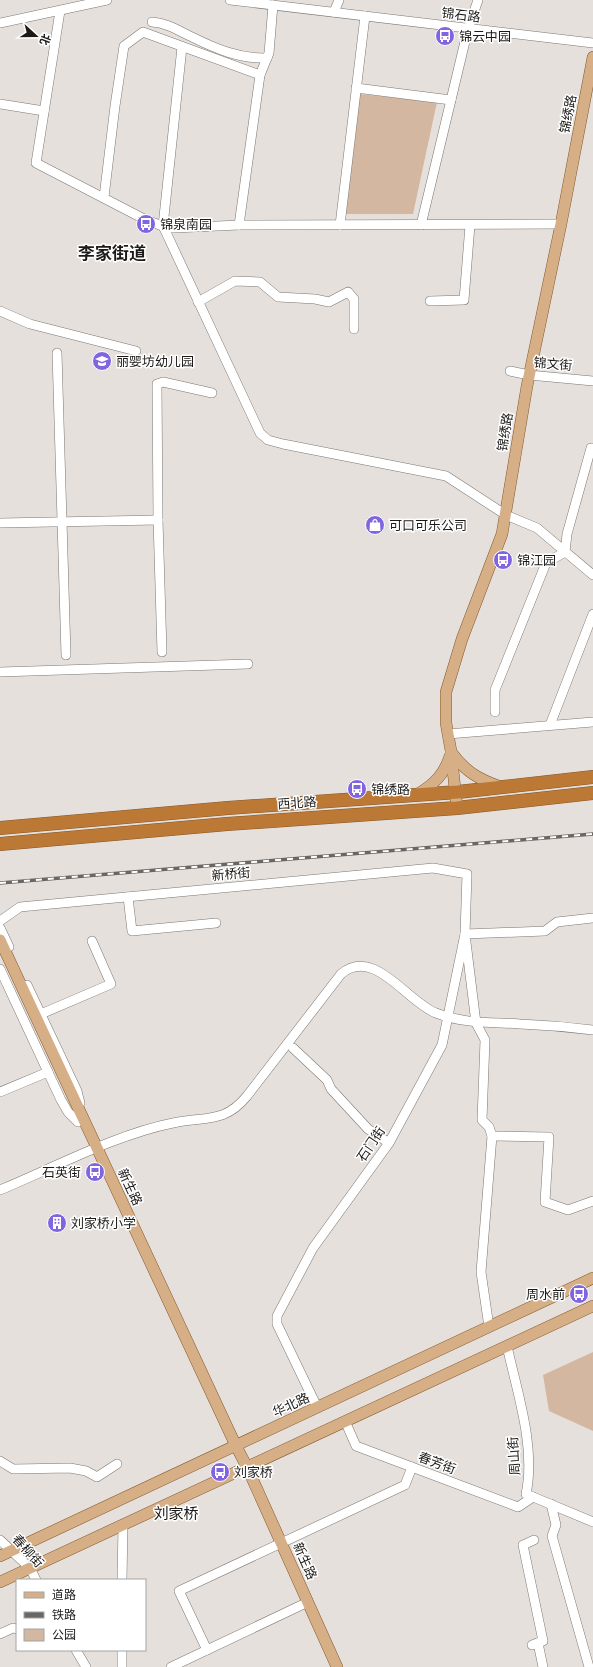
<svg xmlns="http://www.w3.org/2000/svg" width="593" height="1667" viewBox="0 0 593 1667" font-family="Lora,'Noto Sans SC',serif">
	<rect width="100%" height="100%" fill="#e6e0dc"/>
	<g fill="#d3b7a0">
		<polygon points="360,94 437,102 413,214 345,214"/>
		<polygon points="593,1352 593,1431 549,1411 543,1375"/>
	</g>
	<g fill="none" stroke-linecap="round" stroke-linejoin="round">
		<defs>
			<g id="minor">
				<polyline points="230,0 593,43"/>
				<polyline points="60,11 36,163 146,220 168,228 174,228 239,225 561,224"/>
				<polyline points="334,12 339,0"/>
				<path d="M152,22C167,23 179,31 192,37C216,49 240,59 267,58"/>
				<polyline points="0,23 107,0"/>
				<polyline points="182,47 163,226 260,433 268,440 283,444 446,476 506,515 537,528 593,575"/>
				<polyline points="356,88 451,100"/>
				<polyline points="0,104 44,111"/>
				<polyline points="104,197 115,106 124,46 143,32 260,75"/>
				<polyline points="239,225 260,75 269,53 273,5"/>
				<polyline points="340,225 365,16"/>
				<polyline points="421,225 468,29 478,0"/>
				<polyline points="430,301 464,300 470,225"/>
				<polyline points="198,302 235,281 260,282 278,297 315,299 329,302 348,292 354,299 354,329"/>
				<polyline points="0,311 30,324 136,351"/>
				<polyline points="57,353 66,655"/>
				<polyline points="510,371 529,375 593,381"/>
				<polyline points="0,523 158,520"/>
				<polyline points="162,652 158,520 157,384 163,382 212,393"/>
				<polyline points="0,672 248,664"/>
				<polyline points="495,712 495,690 546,563 565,552 567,534 591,448 593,448"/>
				<polyline points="550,725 593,614"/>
				<polyline points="448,734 593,722"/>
				<polyline points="128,897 132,931 216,923"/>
				<polyline points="0,921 20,907 433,868 467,874 465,934 442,1045 389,1143 313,1248 277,1316 277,1324 317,1407"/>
				<polyline points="0,928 9,947"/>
				<polyline points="0,969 61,1100 68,1112 78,1122"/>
				<polyline points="27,985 77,1091 80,1103"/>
				<polyline points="41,1014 111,984 92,941"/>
				<polyline points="293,1048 327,1080 331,1089 368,1129 389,1143"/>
				<polyline points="0,1092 48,1072"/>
				<polyline points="492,1136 549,1137 545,1202 568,1210 593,1201"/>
				<path d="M0,1190C53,1168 117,1134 173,1123C206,1116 224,1124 247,1096L341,974C374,946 407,1002 436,1013C464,1024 491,1022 520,1024C545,1025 569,1027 593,1030"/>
				<polyline points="489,1327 481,1272 492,1136 489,1127 482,1120 485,1040 476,1023 465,934 545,931 557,922 593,918"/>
				<path d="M507,1346C517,1392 536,1447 526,1494L593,1522"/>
				<polyline points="345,1421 356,1446 518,1507 533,1497"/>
				<polyline points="0,1461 13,1469 70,1468 86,1471 97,1477 117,1464"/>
				<polyline points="551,1504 556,1525 552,1536 589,1667"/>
				<polyline points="0,1540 30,1568 36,1580"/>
				<polyline points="122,1580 123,1525"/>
				<polyline points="0,1634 13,1628 17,1629"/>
				<polyline points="538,1643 543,1667"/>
				<polyline points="532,1645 543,1641 523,1545 534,1540"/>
				<polyline points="76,1650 86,1667"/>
				<polyline points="207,1650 179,1591 405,1485 412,1467"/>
				<polyline points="122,1667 122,1650"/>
				<polyline points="171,1667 308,1602"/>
			</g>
			<g id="major">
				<path d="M451,752C466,772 478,779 501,787"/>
				<path d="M418,794C434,784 444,775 450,756"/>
				<polyline points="457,808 451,751 446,723 446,692 462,639 502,534 527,386 561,224 593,57"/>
				<polyline points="0,940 236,1446 247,1467 337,1667"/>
				<polyline points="0,1556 593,1278"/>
				<polyline points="0,1582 593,1306"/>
			</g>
			<g id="highway">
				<polyline points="0,828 228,808 458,792 593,777"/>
				<polyline points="0,844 227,824 457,808 593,793"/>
			</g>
		</defs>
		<use href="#minor" stroke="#7c7773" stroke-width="10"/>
		<use href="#major" stroke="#84582c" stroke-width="12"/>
		<use href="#highway" stroke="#84582c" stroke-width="14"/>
		<use href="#minor" stroke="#fff" stroke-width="9"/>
		<use href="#major" stroke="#d7af86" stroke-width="11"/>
		<use href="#highway" stroke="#bc7936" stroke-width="13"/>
		<defs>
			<polyline id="rail" points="0,883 593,834"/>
		</defs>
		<use href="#rail" stroke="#6a6664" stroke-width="3.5"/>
		<use href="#rail" stroke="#fff" stroke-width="2" stroke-dasharray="6" stroke-linecap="butt"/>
	</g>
	<defs>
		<symbol id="bus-disc" viewBox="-11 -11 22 22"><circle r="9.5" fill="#8164df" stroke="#fff"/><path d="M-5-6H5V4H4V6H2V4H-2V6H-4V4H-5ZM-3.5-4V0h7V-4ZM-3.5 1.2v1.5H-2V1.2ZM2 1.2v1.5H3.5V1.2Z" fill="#fff"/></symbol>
		<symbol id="school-disc" viewBox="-11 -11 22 22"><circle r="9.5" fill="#8164df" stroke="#fff"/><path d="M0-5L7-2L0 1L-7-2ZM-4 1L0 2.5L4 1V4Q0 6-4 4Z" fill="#fff"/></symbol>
		<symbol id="shop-disc" viewBox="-11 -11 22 22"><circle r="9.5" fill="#8164df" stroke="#fff"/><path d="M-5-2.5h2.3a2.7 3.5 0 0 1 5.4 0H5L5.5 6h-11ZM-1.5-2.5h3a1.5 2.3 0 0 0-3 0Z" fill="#fff"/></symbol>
		<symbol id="building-disc" viewBox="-11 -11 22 22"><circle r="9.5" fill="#8164df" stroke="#fff"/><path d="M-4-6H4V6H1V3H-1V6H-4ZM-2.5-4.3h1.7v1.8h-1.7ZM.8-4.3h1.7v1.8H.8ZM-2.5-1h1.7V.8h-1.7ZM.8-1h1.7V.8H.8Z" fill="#fff"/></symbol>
	</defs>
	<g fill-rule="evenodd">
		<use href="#bus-disc" x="434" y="25" width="22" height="22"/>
		<use href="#bus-disc" x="135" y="213" width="22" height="22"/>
		<use href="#school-disc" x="91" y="350" width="22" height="22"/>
		<use href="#shop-disc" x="364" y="514" width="22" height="22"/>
		<use href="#bus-disc" x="492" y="549" width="22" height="22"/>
		<use href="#bus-disc" x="346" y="778" width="22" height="22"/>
		<use href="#bus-disc" x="84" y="1161" width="22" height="22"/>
		<use href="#building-disc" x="46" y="1212" width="22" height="22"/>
		<use href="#bus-disc" x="568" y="1283" width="22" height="22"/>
		<use href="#bus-disc" x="209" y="1461" width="22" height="22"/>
	</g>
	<g text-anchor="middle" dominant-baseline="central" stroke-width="3" stroke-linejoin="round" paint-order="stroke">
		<g font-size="13" fill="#1c1a18" stroke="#fff">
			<text transform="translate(461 15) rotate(7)">锦石路</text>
			<text transform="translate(568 114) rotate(-79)">锦绣路</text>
			<text transform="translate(553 364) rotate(5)">锦文街</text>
			<text transform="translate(505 432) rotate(-81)">锦绣路</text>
			<text transform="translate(297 803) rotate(-4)">西北路</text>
			<text transform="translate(231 874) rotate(-5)">新桥街</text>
			<text transform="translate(371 1144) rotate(-56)">石门街</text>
			<text transform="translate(130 1187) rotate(65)">新生路</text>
			<text transform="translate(291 1405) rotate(-25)">华北路</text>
			<text transform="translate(514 1456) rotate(-94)">周山街</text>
			<text transform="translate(437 1463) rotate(20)">春芳街</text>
			<text transform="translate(28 1551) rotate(48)">春柳街</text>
			<text transform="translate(305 1561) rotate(66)">新生路</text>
		</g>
		<g font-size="13" fill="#1c1a18" stroke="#fff" text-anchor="start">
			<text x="459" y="36">锦云中园</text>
			<text x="160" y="224">锦泉南园</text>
			<text x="116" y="361">丽婴坊幼儿园</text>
			<text x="389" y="525">可口可乐公司</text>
			<text x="517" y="560">锦江园</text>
			<text x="371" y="789">锦绣路</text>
			<text x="81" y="1172" text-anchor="end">石英街</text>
			<text x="71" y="1223">刘家桥小学</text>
			<text x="565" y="1294" text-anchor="end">周水前</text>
			<text x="234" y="1472">刘家桥</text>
		</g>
		<g font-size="15" fill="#1c1a18" stroke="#fff">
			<text x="176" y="1513">刘家桥</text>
		</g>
		<g font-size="17" font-weight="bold" fill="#1c1a18" stroke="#fff">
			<text x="112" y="253">李家街道</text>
		</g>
	</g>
	<rect x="16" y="1579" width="130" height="72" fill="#ffffff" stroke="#a4a3a3"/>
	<rect x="24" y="1592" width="20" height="6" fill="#d7af86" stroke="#a4a3a3"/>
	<text x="52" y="1599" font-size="12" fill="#1c1a18">道路</text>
	<rect x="24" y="1612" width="20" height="6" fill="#6a6664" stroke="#a4a3a3"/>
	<text x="52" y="1619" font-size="12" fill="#1c1a18">铁路</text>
	<rect x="24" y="1629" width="20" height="12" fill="#d3b7a0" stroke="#a4a3a3"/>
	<text x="52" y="1639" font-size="12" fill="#1c1a18">公园</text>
	<g transform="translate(36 36) rotate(111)" stroke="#ffffff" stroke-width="3" paint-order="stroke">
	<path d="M0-3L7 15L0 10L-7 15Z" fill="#1c1a18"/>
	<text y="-6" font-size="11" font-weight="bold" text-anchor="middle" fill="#1c1a18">北</text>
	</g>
</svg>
